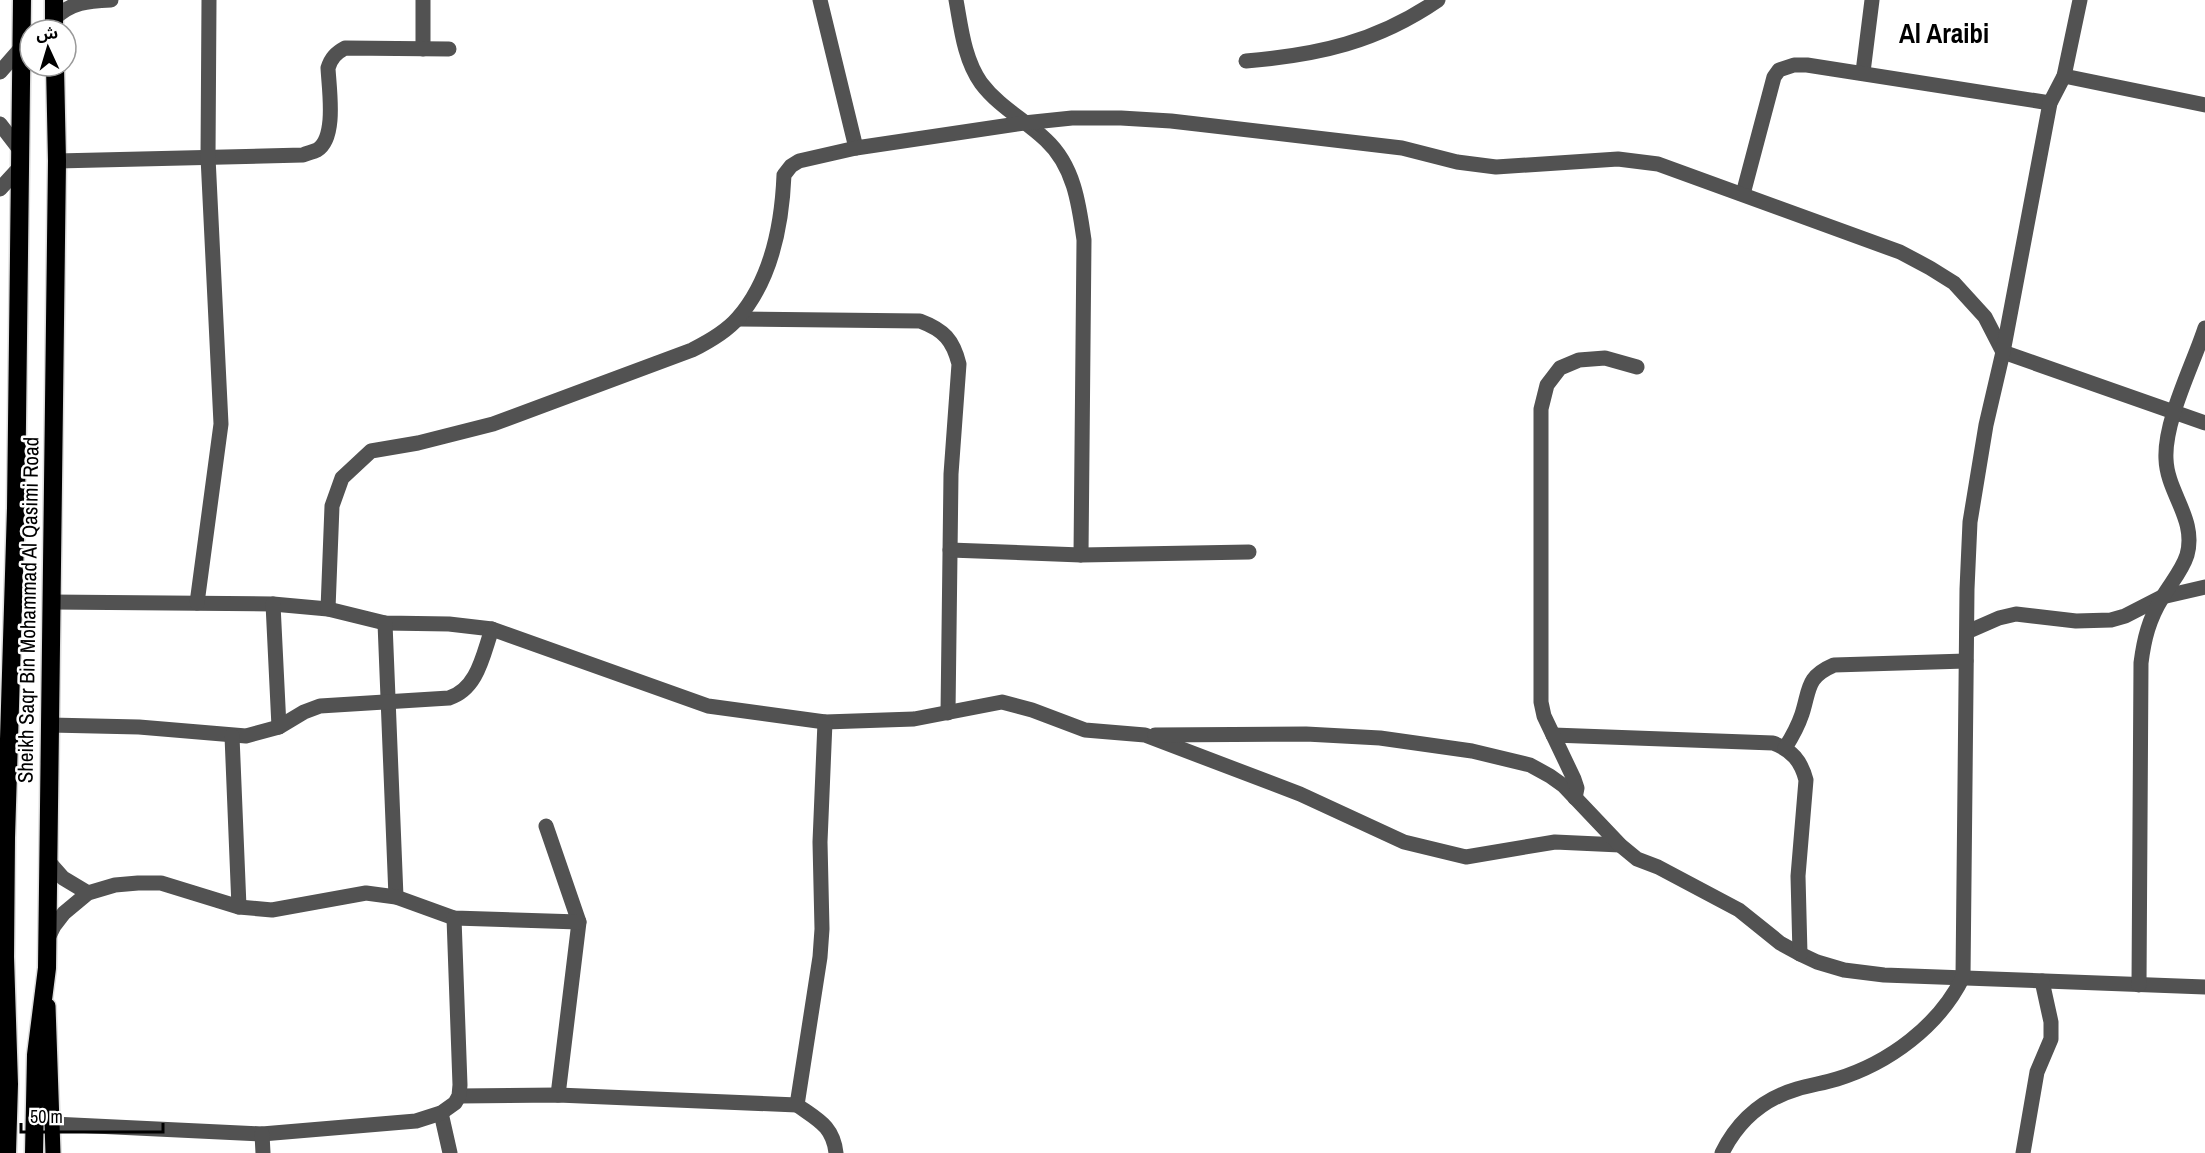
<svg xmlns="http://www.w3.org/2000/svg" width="2205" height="1153" viewBox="0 0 2205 1153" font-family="'Archivo Narrow','Noto Sans Arabic',sans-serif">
	<rect width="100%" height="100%" fill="#fff"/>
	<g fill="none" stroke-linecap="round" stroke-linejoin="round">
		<defs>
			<polyline id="major" points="48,1006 53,1153"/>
			<g id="highway">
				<polyline points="54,0 54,30"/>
				<polyline points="7,1153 9,1084 5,957 6,838 16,508 22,0"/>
				<polyline points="34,1153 36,1055 47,968 57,161 55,66"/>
			</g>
		</defs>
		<use href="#major" stroke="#dbdbdb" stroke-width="18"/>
		<use href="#highway" stroke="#dbdbdb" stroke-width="21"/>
		<g stroke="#525252" stroke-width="15">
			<polyline points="820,0 856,148"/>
			<path d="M956,0C961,27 964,59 981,83C999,107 1025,120 1046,140C1074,166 1079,204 1084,240L1081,555"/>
			<path d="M54,19C71,2 88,1 111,0"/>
			<polyline points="423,49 423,0"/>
			<path d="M1246,61C1318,55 1377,42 1438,0"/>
			<polyline points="0,72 22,47"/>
			<polyline points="1863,72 1872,0"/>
			<polyline points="2064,76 2205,105"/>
			<polyline points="0,124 20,150"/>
			<path d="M57,161L303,155C307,153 313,152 317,150C337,138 329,89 328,68C331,58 336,53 345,48L449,49"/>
			<polyline points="0,189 20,167"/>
			<polyline points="1743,194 1774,77 1779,70 1794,65 1807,65 2050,103"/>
			<path d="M738,319L920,321C944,330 953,340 959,364L951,474L948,713"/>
			<polyline points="950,550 1081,555 1249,552"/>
			<polyline points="51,602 273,604 328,609 385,623 449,624 492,629 708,706 825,722 914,719 1002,702 1032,710 1085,730 1145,735 1300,794 1404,842 1466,857 1555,842 1620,845"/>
			<polyline points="197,603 221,424 208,157 209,0"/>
			<polyline points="273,604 279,727"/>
			<path d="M328,609L332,506L342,478L371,451L418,443L493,424L692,350C708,342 726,332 738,318C771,280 782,224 784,175L791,166L799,161L856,148L1024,123L1072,118H1121L1171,121L1402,148L1457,162L1496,167L1618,159L1658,164L1900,252L1930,268L1954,283L1985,317L2003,352L2205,423"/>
			<polyline points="385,623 396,897"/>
			<polyline points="1967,632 1999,618 2016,614 2076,621 2111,620 2125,616 2162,597 2205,587"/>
			<path d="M825,722L820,842L822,929L820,957L797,1105C818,1120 833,1126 836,1153"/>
			<path d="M50,725L139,727L246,736L279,727L304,712L320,706L449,698C478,689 483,654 492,629"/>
			<polyline points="1155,735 1306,734 1380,738 1472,751 1530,765 1550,776 1564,786 1620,845 1637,859 1658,867 1739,910 1780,943 1800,954 1817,962 1844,970 1884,975 2205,987"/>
			<path d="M1553,735L1773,743C1792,750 1801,761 1806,780L1798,876L1800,954"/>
			<polyline points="232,736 239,907"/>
			<path d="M1785,748C1792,737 1798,726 1802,714C1810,689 1806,677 1834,665L1966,661"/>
			<polyline points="1575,798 1577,788 1574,779 1544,716 1541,702 1541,409 1547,385 1560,368 1579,360 1605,358 1637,367"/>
			<polyline points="546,826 579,922 558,1095"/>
			<polyline points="48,861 63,878 88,893"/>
			<polyline points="47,940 54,926 64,913 88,893 115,885 138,883 161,883 239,907 272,910 366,893 396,897 454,918 579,922"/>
			<path d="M2139,985L2141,663C2144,639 2149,619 2162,598C2170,584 2182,571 2187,555C2197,519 2167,493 2166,459C2164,421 2193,365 2205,328"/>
			<polyline points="459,1096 558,1095 797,1105"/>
			<polyline points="441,1113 450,1153"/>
			<polyline points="53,1124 262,1134 416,1121 441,1113 455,1103 459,1096 460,1085 454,918"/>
			<polyline points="262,1134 263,1153"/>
			<path d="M1722,1153C1738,1121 1763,1099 1797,1089C1810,1085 1824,1083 1837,1079C1889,1063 1939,1026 1963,977L1967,589L1970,522L1986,425L2003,352L2050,103L2064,76L2080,0"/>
			<polyline points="2023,1153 2037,1072 2051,1039 2051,1022 2042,981"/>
		</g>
		<use href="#major" stroke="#000" stroke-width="15"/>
		<use href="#highway" stroke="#000" stroke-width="18"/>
	</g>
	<g text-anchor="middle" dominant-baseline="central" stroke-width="5" stroke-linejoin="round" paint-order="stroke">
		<g font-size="21" fill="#000" stroke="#fff">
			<text transform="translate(28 610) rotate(-89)">Sheikh Saqr Bin Mohammad Al Qasimi Road</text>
		</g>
		<g font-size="27" font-weight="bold" fill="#000" stroke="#fff">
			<text x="1944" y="33">Al Araibi</text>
		</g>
	</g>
	<g transform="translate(48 48) rotate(356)"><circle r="28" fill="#ffffff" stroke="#999999" stroke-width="1.5"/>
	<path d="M0-4.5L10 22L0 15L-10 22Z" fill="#000000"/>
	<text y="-9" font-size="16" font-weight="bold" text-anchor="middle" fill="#000000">ش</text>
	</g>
	<path d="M21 1123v9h142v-9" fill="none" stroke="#000000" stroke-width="3"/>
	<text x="30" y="1123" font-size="18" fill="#000000" stroke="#ffffff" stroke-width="4.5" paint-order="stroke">50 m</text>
</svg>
